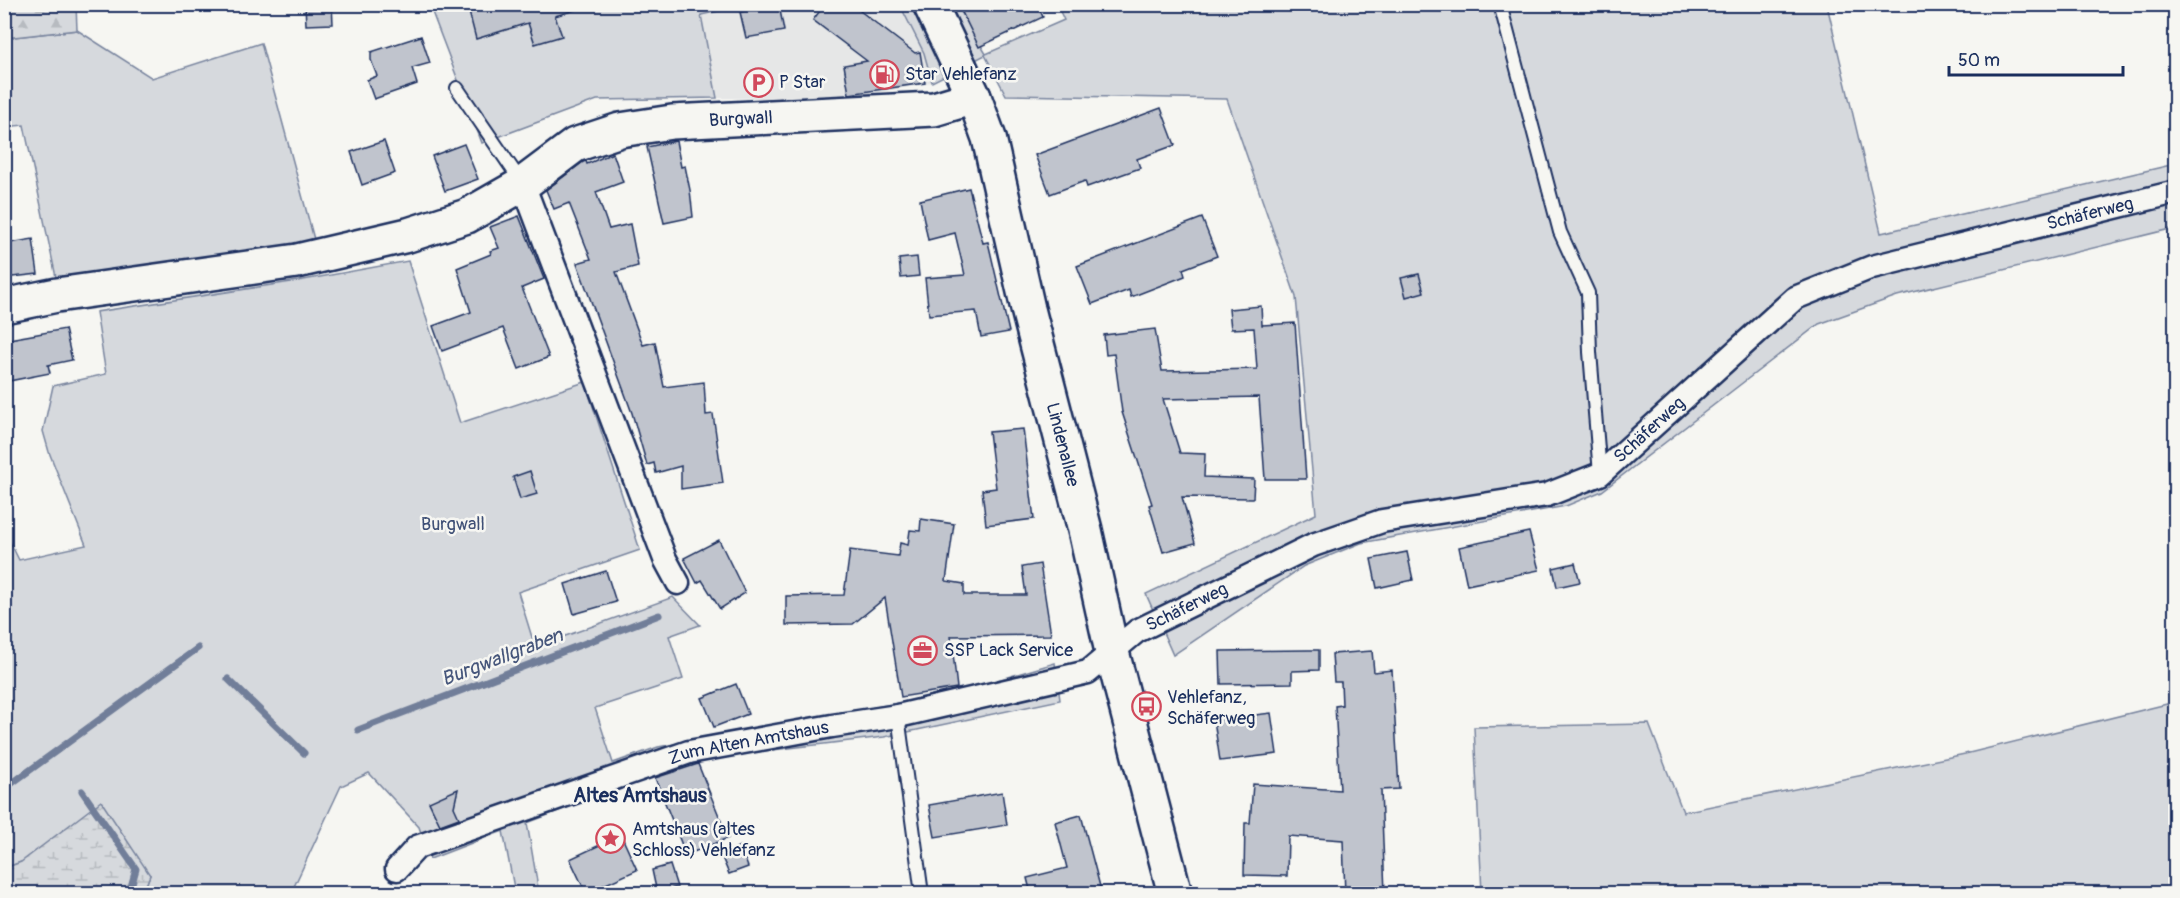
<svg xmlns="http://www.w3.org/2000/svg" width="2180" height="898" viewBox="0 0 2180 898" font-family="Pangolin,sans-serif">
	<defs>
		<pattern id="forest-firs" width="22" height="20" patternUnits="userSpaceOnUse" patternTransform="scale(1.5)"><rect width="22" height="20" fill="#d6d9dd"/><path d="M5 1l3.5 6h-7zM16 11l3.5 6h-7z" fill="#b7bbc0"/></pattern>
		<pattern id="wetland-marsh" width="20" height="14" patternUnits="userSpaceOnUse" patternTransform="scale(1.5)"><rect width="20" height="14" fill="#d6d9dd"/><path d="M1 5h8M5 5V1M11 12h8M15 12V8" fill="none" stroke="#b7bbc0"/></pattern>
	</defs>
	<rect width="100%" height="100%" fill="#f6f6f2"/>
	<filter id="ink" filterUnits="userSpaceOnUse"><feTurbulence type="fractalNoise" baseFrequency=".0167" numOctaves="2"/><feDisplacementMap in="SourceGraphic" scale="12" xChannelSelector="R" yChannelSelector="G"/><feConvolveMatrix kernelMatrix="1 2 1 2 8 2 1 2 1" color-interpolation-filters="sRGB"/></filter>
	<g filter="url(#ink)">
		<polygon fill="#e6e7e7" points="746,4 900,5 924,53 932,82 850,98 717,98 701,15"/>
		<g fill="#d6d9dd" stroke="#78849e" stroke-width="1.5">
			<polygon points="431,5 746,5 701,15 717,98 597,100 482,143 432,12"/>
			<polygon points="900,5 957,5 986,54 1064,20 1057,5 1827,5 1881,233 2175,164 2175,228 1897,296 1819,324 1602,491 1566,506 1361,543 1304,566 1173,655 1146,594 1316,514 1296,297 1227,99 1006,95 985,55 932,82 924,53"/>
			<polygon points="77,30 152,78 261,43 315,243 57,282 24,125 5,127 5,38"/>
			<polygon points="408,261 460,423 585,382 640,550 518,592 535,647 673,597 700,625 669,636 683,679 595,708 613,763 658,747 957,692 1055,663 1060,700 884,737 695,759 527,823 539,893 515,893 503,831 430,859 419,827 369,773 341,786 291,893 143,893 150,875 21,862 5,868 4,530 19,560 86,545 49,452 43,431 53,386 106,374 96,312 298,281"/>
			<polygon points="2175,702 2175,893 1482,893 1474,727 1649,724 1683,812 1965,754"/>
		</g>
		<polygon fill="url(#forest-firs)" stroke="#78849e" stroke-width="1.5" points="4,5 76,5 77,30 5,38"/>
		<polygon fill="url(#wetland-marsh)" stroke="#78849e" stroke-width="1.5" points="101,801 150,875 143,893 5,893 5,868 21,862"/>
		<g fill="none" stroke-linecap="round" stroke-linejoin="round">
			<g stroke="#717e99" stroke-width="7">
				<polyline points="228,679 304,753"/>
				<polyline points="358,730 659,615"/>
				<polyline points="4,789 198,648"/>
				<polyline points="82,791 136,869 129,894"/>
			</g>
		</g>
		<g fill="#c0c4cd" stroke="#1b2f5e" stroke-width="1.5">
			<polygon points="305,4 332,4 333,24 306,25"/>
			<polygon points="467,4 574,4 575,10 555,16 562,36 535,44 528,23 476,39"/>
			<polygon points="825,4 851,4 915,53 920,52 925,83 849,94 844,65 867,61 813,20"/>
			<polygon points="958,4 1037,4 1043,17 979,47"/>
			<polygon points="779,5 784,31 746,38 740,12"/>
			<polygon points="421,36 430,63 412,68 417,84 374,99 367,80 377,76 371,60 371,52"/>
			<polygon points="1161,108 1175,145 1137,159 1140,168 1087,187 1085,181 1050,194 1035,155"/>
			<polygon points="384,141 395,173 362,185 351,152"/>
			<polygon points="676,141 681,167 685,166 690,190 693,217 664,223 647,147"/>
			<polygon points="464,144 478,179 445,191 432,156"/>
			<polygon points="613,153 623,182 596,192 609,229 630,224 638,266 616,272 643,345 655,342 664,387 704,382 706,415 713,414 723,483 681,489 681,466 656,473 654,463 647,465 632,413 577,263 591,259 569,203 554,209 546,190 583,162 586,161 587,164"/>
			<polygon points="969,188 983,243 988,242 1009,332 981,337 976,311 929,315 925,278 965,275 955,233 928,240 920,200"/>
			<polygon points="519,216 544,279 522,288 549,357 519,369 503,328 442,351 433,326 471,312 457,268 491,254 490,251 499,248 490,227"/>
			<polygon points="1202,218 1217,256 1183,269 1185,276 1131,297 1129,290 1092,304 1077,266"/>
			<polygon points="33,239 38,274 4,278 4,244"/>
			<polygon points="917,257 919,276 901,278 899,259"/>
			<polygon points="1419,274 1424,292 1406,297 1401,278"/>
			<polygon points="1261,306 1262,325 1295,323 1306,479 1265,479 1259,397 1163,399 1180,453 1205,454 1204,477 1254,479 1253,498 1182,497 1195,543 1163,552 1149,505 1152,504 1122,412 1114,354 1106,355 1104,335 1155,329 1162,371 1257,369 1254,328 1231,329 1229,309"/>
			<polygon points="65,329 72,360 48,365 50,373 4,382 4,340"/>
			<polygon points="1023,429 1034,519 986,525 982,490 996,488 989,432"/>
			<polygon points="530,471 537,494 520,499 513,477"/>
			<polygon points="921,519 954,524 946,581 964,584 964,595 1026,595 1022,567 1040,564 1051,635 951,636 957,688 901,697 885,598 853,624 786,625 786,596 844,595 850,550 898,556 900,543 908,545 910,530 920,531"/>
			<polygon points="1529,532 1539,570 1467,585 1459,547"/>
			<polygon points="719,540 745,593 720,609 702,580 697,583 684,558"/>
			<polygon points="1407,552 1413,580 1377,588 1371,559"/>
			<polygon points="1575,563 1580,582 1557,587 1553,568"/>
			<polygon points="606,571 616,602 574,614 565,584"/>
			<polygon points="1308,650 1319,650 1319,670 1292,671 1292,683 1221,684 1220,651"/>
			<polygon points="1372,651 1374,672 1392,670 1399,789 1381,790 1385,894 1345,894 1343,840 1288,836 1287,876 1244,875 1245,823 1250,823 1253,784 1340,790 1335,706 1342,705 1341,682 1334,682 1332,654"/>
			<polygon points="736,684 748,714 714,727 702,698"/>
			<polygon points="1271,713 1277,754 1220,761 1214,720"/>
			<polygon points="698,764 728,838 686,855 655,778"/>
			<polygon points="458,789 454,807 459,818 440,825 429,802"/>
			<polygon points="1002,792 1007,825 935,837 929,805"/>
			<polygon points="1081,815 1102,894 1031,894 1027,878 1067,868 1055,822"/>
			<polygon points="621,835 637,870 586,893 570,859"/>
			<polygon points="740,846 748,867 729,874 721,855"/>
			<polygon points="670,865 677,887 657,893 652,870"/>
		</g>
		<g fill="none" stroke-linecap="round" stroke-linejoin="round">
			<defs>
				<g id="lane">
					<polyline points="1500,4 1560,232 1588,293 1590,352 1600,474"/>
					<polyline points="457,88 522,183"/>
					<polyline points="898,716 922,894"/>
				</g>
				<g id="street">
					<polyline points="523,184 665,559 678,583"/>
					<path id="s1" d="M397,869L417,847L689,752L832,726L898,716L1088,672L1137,631L1313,545L1382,521L1547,495L1600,474L1795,298L1872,267L2176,192"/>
				</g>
				<g id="secondary">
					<path id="s2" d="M930,4L974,97L989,138L1028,309L1085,530L1112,652L1175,894"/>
					<path id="s3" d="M4,306L57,295L297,261L408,235L467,216L523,184L575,145L620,130L672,122L934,109L974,97"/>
				</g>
			</defs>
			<use href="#lane" stroke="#1b2f5e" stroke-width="16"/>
			<use href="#street" stroke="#1b2f5e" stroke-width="27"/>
			<use href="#secondary" stroke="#1b2f5e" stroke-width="38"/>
			<use href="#lane" stroke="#f6f6f2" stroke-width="12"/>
			<use href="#street" stroke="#f6f6f2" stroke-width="22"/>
			<use href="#secondary" stroke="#f6f6f2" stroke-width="33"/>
		</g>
	</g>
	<defs>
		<symbol id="fuel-ring" viewBox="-11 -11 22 22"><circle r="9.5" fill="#f6f6f2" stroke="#d1495b" stroke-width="1.5"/><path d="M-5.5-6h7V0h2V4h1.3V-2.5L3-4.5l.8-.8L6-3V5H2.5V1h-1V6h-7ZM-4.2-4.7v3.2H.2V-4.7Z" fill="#d1495b"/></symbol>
		<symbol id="parking-ring" viewBox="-11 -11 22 22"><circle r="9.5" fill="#f6f6f2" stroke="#d1495b" stroke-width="1.5"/><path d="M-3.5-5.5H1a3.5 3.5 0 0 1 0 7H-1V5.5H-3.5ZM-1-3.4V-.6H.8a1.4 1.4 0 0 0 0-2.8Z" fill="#d1495b"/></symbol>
		<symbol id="office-ring" viewBox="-11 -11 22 22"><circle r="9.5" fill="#f6f6f2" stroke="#d1495b" stroke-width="1.5"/><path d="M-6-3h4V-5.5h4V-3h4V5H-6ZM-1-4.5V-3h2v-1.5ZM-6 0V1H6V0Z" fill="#d1495b"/></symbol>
		<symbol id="bus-ring" viewBox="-11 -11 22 22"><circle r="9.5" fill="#f6f6f2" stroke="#d1495b" stroke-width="1.5"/><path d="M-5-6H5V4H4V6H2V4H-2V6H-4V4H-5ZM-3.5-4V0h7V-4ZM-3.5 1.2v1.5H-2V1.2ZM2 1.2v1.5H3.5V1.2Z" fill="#d1495b"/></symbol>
		<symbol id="sight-ring" viewBox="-11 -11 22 22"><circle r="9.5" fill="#f6f6f2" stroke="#d1495b" stroke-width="1.5"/><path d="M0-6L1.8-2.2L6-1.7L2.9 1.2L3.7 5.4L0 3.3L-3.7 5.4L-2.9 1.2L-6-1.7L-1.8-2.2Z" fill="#d1495b"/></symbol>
	</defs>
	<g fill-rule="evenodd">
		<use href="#fuel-ring" x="868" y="58" width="33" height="33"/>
		<use href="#parking-ring" x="742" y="66" width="33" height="33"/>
		<use href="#office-ring" x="906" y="634" width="33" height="33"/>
		<use href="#bus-ring" x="1130" y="690" width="33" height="33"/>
		<use href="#sight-ring" x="594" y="822" width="33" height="33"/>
	</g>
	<g text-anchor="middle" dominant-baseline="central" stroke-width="5" stroke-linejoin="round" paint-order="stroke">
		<g font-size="18" fill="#1b2f5e" stroke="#f6f6f2" text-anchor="start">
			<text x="905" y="74">Star Vehlefanz</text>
			<text x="779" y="82">P Star</text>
			<text x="944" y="650">SSP Lack Service</text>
			<text x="1167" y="697">Vehlefanz,<tspan x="1167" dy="21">Schäferweg</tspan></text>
			<text x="632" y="829">Amtshaus (altes<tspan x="632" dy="21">Schloss) Vehlefanz</tspan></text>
		</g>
		<g font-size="18" fill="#1b2f5e" stroke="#f6f6f2">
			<text stroke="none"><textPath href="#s3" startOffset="771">Burgwall</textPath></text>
			<text stroke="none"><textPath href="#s1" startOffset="1852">Schäferweg</textPath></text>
			<text stroke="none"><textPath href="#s1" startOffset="1348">Schäferweg</textPath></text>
			<text stroke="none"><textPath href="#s2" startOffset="462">Lindenallee</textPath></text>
			<text stroke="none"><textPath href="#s1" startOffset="844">Schäferweg</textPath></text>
			<text stroke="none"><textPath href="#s1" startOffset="378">Zum Alten Amtshaus</textPath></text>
		</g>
		<g font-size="18" fill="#405177" stroke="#f6f6f2">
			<text x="453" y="524">Burgwall</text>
		</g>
		<g font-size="20" font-style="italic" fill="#46567b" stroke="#f6f6f2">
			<text transform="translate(502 657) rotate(-21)">Burgwallgraben</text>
		</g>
		<g font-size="20" font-weight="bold" fill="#1b2f5e" stroke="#f6f6f2">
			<text x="640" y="795">Altes Amtshaus</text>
		</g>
	</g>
	<rect width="2180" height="898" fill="none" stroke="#f6f6f2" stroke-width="24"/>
	<rect x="12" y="12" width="2156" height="874" fill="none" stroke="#1b2f5e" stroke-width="2" filter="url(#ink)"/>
	<path d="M1949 66v9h174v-9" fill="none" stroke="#1b2f5e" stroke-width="3"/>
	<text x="1958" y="66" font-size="18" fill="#1b2f5e" stroke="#f6f6f2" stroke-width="4.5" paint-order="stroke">50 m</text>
</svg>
